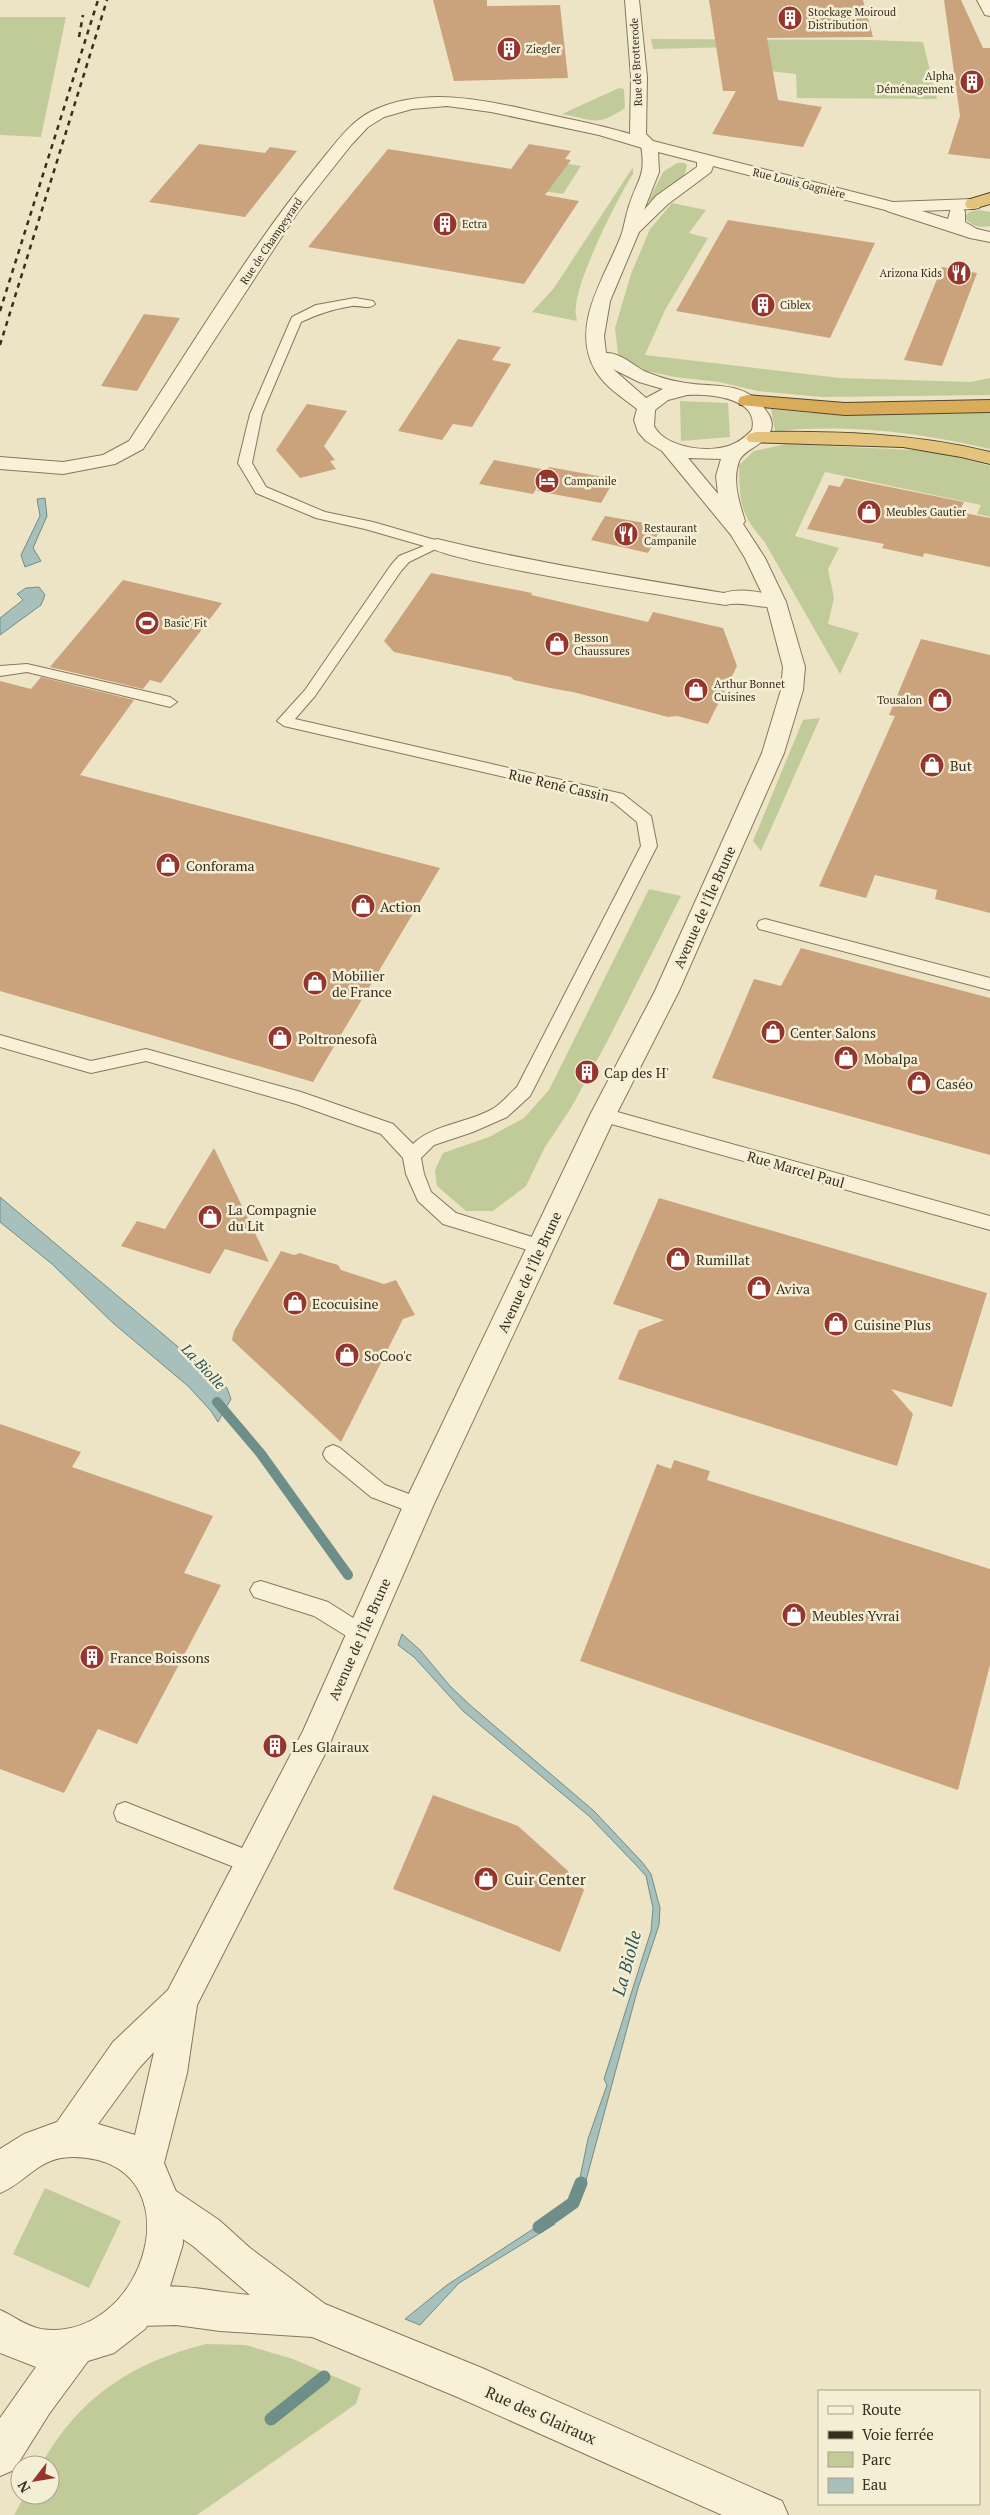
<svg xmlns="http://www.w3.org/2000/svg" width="990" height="2515" viewBox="0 0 990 2515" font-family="'PT Serif',serif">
	<rect width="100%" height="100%" fill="#ede4c5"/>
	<g fill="#c1cb99">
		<polygon points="0,17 66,17 41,137 0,135"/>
		<polygon points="651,39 872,40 923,42 937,99 797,98 796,74 734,67 734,47 653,49"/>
		<path d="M619,88L624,89L625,108C597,127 594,120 562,114Z"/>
		<polygon points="563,163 581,166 563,194 520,188"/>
		<polygon points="677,163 684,163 687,165 684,177 648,202 663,172"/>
		<path d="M633,167V174C617,199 578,277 576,306C575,311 576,316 577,321L532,312L554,288Z"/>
		<polygon points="672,203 706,210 689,233 708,238 665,310 645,355 840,378 971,382 990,378 990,395 822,397 758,391 719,382 675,377 646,371 618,354 615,328 631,274 650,229"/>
		<path d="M979,210L990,212V226C980,228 970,226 965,217L969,212Z"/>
		<polygon points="680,401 728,403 730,437 681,441"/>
		<path d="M771,409L812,413L990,412V449C919,432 848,424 775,431Z"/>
		<path d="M786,444L935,451L990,466V517L977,514L981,505L825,472L795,536L839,548L828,569L834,598L828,624L859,633L840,674L764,541C739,513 740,501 739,465L754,451Z"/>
		<polygon points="820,718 761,851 753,841 803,720"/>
		<polygon points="649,889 681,896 608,1040 571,1108 545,1147 526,1186 493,1211 466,1211 437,1186 435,1170 443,1153 489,1137 524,1118 549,1090"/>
		<polygon points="45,2188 121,2221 89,2288 13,2254"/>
		<path d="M206,2344L246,2345L293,2359L361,2388L356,2404L197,2515H14L25,2495H50V2465H41C79,2397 131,2363 206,2344Z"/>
	</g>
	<g fill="#a7c0bb" stroke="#6e8e89">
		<polygon points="45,498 47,516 33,548 41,561 25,567 21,555 40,516 37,499"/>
		<polygon points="39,587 45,595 41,605 0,635 0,618 23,600 17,594 26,588"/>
		<polygon points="0,1197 227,1388 231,1399 218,1422 211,1411 188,1386 113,1323 52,1264 0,1222"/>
		<polygon points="402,1634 420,1650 450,1686 470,1705 594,1811 642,1862 651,1874 660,1908 659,1925 638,1988 581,2199 576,2197 588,2139 607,2085 604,2079 651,1931 653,1908 646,1876 637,1866 589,1816 463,1711 414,1657 398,1645"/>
		<polygon points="547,2220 555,2224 459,2283 420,2325 405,2319 447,2285"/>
	</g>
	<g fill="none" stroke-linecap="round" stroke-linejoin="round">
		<polyline stroke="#6e8e89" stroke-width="10" points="217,1402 261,1454 348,1575"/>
		<g stroke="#6e8e89" stroke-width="13">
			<polyline points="539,2227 573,2203 581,2183"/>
			<polyline points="271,2419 324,2377"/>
		</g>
	</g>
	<g fill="#caa37d">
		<polygon points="433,0 487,0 487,6 560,5 568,78 454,81"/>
		<polygon points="709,0 863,0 873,37 767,38 778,100 822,107 803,147 712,134 736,91 723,91"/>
		<polygon points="944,0 961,0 983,48 990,48 990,159 948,154 960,116"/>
		<polygon points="199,144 265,153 270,147 297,151 245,217 149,202"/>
		<polygon points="529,144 571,151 565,159 571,160 545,195 579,201 524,284 308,247 388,149 511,169"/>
		<polygon points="728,220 875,243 830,338 676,311"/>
		<polygon points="942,267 977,273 942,366 904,360"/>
		<polygon points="144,314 180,318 137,391 101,386"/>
		<polygon points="458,339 501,347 492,360 511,364 472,427 453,424 442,440 398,431"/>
		<polygon points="307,404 347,411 324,446 335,460 330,461 336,469 300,478 276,450"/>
		<polygon points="494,460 547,470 549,467 615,479 601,503 537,491 544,476 533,494 479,484"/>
		<polygon points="845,478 964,502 959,512 990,518 990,567 924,553 923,557 882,548 884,544 807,529 829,485 840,487"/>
		<polygon points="605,516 662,526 648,553 591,540"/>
		<polygon points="431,573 532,593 531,595 648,622 653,612 723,628 737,666 708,724 677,716 668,717 573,692 550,688 514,680 511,677 394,652 384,641"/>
		<polygon points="123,580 222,603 161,683 150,680 143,689 50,667"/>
		<polygon points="921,639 990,655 990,913 935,899 937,890 875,875 866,898 819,886 895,716 889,715"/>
		<polygon points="41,677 134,700 80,775 440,868 313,1082 0,991 0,681 31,689"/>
		<polygon points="801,948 990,998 990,1155 712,1078 754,979 781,986"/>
		<polygon points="214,1148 269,1262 225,1249 210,1274 121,1246 137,1221 165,1229"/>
		<polygon points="659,1198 987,1293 952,1407 891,1389 913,1414 897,1466 618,1379 639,1330 664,1320 613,1304"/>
		<polygon points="281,1251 294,1255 300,1253 318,1259 338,1265 341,1270 384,1284 396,1280 415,1315 403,1319 341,1442 232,1340 234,1331"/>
		<polygon points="0,1424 81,1452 72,1467 213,1516 184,1573 221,1585 137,1744 98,1729 64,1793 0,1769"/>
		<polygon points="674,1460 710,1471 707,1480 990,1569 990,1665 958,1790 580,1661 657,1464 671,1469"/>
		<polygon points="433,1795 518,1826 567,1870 584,1890 560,1952 393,1889"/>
	</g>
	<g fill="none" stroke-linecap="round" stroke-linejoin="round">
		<defs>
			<g id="service">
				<path d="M355,298L373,301L375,304C369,310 360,305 352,306C333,309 318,314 301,322L262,414L252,463L266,487L325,512L373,522L442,542L444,545L409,562L401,571L315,696L295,719L623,794L651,816L657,846L530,1096L507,1117L473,1132L434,1145L421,1158L424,1174L431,1192L456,1213L548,1242L550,1247L548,1252L541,1254L443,1224L418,1201L406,1174L403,1158L381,1134L296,1104L146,1061L91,1073L0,1047V1035L91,1061L146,1049L301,1092L393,1124L413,1144C433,1124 469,1123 494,1108C502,1103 510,1093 517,1087L641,846L637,822L613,802L284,726L277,721L305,690L391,565L399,556L424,546L365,529L316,518L256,493L238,463L250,414L292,317L316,305Z"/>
				<polygon points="27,664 170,697 177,702 170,707 27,672 0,676 0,666"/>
				<polygon points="765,919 990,978 990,990 759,929 757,925 759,921"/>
				<polygon points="603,1108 990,1216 990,1230 597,1120 594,1115 597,1110"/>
				<polygon points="333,1445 340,1448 385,1485 425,1500 428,1506 425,1512 418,1515 371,1497 326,1460 323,1454 326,1448"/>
				<polygon points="261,1581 328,1602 369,1628 372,1635 369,1642 361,1645 314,1616 254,1597 250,1590 254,1583"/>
				<polygon points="125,1802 260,1855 263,1863 260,1871 252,1874 117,1821 114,1813 117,1805"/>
			</g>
			<g id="minor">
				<path d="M625,0H639L647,77L646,134L657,145L655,148L649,150L599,135L491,112L447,106L412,109L384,117L368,127L352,144L298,212L143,449L115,464L63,474L0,469V457L63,462L103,455L129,441C190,349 247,252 316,167C333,147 348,123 372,111C426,85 487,101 542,113C572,120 601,125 630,134L631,77Z"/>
				<polygon points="977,0 990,0 990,16 985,15"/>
				<polygon points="893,202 948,219 951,208 963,208 965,212 965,222 977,229 990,232 990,242 970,238 887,211 885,207 887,203"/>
				<path d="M437,539C531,562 628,577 724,593C742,587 765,593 783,598L786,602L783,606C764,611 745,600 725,605C687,599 438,562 427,545L430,541Z"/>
				<path d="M163,2185L176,2191L219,2220L250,2248L325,2304L482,2368L782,2501L788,2515H722L455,2396L312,2337L220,2331L176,2325L139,2326L125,2321L120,2307L125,2293C163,2278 211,2292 250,2295L193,2246L150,2217L144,2204L150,2191Z"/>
			</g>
			<path id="tertiary" d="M649,140L893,202L973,199L979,200L981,204L979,208L973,209L893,212L713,166L711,172L668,204L639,232L610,301L604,336L606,353C619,352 633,365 644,371C656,376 668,380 680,382C713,389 745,378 767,412C771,417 773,424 771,430C764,446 744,449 739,461C732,481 739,502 745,521L743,524L765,558L786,602L805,667L803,690L784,753L679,991L616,1115L433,1506L326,1752L197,2005L187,2073L164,2163L182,2206L183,2244L167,2296L145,2329L114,2353L88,2361L49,2414L14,2470L0,2476V2418L36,2367L0,2353V2310C14,2316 25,2326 41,2329C139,2343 192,2185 98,2160C85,2157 74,2156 61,2158C35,2163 23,2184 0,2193V2149L24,2134L57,2122L113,2042L168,1990L303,1731L403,1506L590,1115L655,991L762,753L781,690L783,667L766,602L745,558L731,535L662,451L646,441L638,432L634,420L637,409C622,397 605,387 595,370C569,324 607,275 622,233C625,223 626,213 630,203C639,176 646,176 641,145ZM658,152L697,162V167L656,196L644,210L659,172ZM613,369L639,382L663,389L646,398ZM687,395C708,394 760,397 752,430C746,436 741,441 733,444C712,454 666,449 654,426L655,410L668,400ZM688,458L721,459L716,476L718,494ZM154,2052L135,2135L98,2124L139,2068Z"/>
			<g id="trunk">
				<polygon points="990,193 990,204 973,209 967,208 965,204 967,200"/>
				<path d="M756,432C835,431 913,433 990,452V464L961,457L903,447L749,442L746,438L749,434Z"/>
			</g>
			<polygon id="motorway" points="747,395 845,403 990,400 990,412 845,415 740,405 738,401 740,397"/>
		</defs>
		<use href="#service" stroke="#87775c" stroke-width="2"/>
		<use href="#minor" stroke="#87775c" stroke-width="2"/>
		<use href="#tertiary" stroke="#87775c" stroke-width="2"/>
		<use href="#trunk" stroke="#554530" stroke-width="2"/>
		<use href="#motorway" stroke="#554530" stroke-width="2"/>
		<use href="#service" fill="#f8f1d8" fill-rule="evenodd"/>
		<use href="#minor" fill="#f8f1d8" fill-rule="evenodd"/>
		<use href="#tertiary" fill="#f8f1d8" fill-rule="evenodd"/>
		<use href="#trunk" fill="#e4c47c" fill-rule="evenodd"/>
		<use href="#motorway" fill="#d9ac59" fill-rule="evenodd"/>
		<g stroke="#382d1f" stroke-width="2.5" stroke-dasharray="5 5" stroke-linecap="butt">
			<polyline points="79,37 83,15"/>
			<polyline points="0,311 98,0"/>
			<polyline points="0,345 107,0"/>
		</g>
	</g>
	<defs>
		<symbol id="building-disc" viewBox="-11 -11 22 22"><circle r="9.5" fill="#94362e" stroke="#f4eed5"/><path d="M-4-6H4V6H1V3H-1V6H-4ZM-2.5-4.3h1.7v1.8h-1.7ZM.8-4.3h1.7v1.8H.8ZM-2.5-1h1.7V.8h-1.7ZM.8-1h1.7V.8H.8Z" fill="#fff"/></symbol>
		<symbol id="restaurant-disc" viewBox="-11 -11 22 22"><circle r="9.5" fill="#94362e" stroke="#f4eed5"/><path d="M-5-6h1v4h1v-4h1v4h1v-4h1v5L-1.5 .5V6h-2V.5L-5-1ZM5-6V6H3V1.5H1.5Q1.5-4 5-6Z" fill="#fff"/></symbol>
		<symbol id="hotel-disc" viewBox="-11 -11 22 22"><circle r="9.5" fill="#94362e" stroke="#f4eed5"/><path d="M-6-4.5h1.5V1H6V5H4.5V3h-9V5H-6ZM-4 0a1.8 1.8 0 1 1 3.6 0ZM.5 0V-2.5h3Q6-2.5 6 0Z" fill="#fff"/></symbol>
		<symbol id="shop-disc" viewBox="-11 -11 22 22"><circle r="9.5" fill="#94362e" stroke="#f4eed5"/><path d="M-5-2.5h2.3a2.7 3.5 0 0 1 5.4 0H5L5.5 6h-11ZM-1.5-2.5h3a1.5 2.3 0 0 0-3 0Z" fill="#fff"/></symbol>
		<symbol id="stadium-disc" viewBox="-11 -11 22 22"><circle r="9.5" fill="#94362e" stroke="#f4eed5"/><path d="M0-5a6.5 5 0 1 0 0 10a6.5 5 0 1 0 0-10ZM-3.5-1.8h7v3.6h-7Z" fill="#fff"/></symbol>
	</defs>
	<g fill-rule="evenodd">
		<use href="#building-disc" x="776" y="4" width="28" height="28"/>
		<use href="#building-disc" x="495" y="35" width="28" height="28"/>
		<use href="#building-disc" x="958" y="68" width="28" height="28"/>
		<use href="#building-disc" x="431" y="210" width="28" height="28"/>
		<use href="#restaurant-disc" x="945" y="259" width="28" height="28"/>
		<use href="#building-disc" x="749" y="291" width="28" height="28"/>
		<use href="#hotel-disc" x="533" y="467" width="28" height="28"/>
		<use href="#shop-disc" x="855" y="498" width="28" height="28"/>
		<use href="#restaurant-disc" x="612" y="520" width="28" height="28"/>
		<use href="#stadium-disc" x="133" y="609" width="28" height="28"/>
		<use href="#shop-disc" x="543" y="630" width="28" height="28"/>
		<use href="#shop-disc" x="682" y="676" width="28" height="28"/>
		<use href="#shop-disc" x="926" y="686" width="28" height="28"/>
		<use href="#shop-disc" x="918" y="751" width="28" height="28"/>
		<use href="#shop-disc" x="154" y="851" width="28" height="28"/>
		<use href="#shop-disc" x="349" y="892" width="28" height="28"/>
		<use href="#shop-disc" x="301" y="969" width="28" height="28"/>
		<use href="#shop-disc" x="759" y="1018" width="28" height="28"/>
		<use href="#shop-disc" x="266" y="1024" width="28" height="28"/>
		<use href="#shop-disc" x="832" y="1044" width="28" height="28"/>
		<use href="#building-disc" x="573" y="1058" width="28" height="28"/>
		<use href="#shop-disc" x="905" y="1069" width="28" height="28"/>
		<use href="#shop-disc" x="196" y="1203" width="28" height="28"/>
		<use href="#shop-disc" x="664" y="1245" width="28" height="28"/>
		<use href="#shop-disc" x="745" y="1274" width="28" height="28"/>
		<use href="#shop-disc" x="281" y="1289" width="28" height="28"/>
		<use href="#shop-disc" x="822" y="1310" width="28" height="28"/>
		<use href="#shop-disc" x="333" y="1341" width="28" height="28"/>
		<use href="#shop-disc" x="780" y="1601" width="28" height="28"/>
		<use href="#building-disc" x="78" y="1643" width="28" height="28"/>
		<use href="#building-disc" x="261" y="1732" width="28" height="28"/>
		<use href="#shop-disc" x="472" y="1865" width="28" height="28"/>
	</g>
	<g text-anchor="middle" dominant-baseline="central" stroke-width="5" stroke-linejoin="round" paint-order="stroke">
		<g font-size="11" fill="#382d1f" stroke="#f4eed5" text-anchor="start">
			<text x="808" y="12">Stockage Moiroud<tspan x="808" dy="13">Distribution</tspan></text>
			<text x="526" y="49">Ziegler</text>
			<text x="954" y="76" text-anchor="end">Alpha<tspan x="954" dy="13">Déménagement</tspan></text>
			<text x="462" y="224">Ectra</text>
			<text x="942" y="273" text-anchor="end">Arizona Kids</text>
			<text x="780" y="305">Ciblex</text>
			<text x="564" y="481">Campanile</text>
			<text x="886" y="512">Meubles Gautier</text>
			<text x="644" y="528">Restaurant<tspan x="644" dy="13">Campanile</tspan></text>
			<text x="164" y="623">Basic' Fit</text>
			<text x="574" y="638">Besson<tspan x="574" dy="13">Chaussures</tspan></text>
			<text x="714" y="684">Arthur Bonnet<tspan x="714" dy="13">Cuisines</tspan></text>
			<text x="922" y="700" text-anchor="end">Tousalon</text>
		</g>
		<g font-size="11" fill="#382d1f" stroke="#f4eed5">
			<text transform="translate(636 62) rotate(-93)">Rue de Brotterode</text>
			<text transform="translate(799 183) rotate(14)">Rue Louis Gagnière</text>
			<text transform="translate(271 241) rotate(-56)">Rue de Champeyrard</text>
		</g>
		<g font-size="14" fill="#382d1f" stroke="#f4eed5" text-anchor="start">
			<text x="950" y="765">But</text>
			<text x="186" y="865">Conforama</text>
			<text x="380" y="906">Action</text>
			<text x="332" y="975">Mobilier<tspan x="332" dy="16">de France</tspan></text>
			<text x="790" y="1032">Center Salons</text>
			<text x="298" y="1038">Poltronesofà</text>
			<text x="864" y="1058">Mobalpa</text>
			<text x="604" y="1072">Cap des H'</text>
			<text x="936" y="1083">Caséo</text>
			<text x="228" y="1209">La Compagnie<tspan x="228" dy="16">du Lit</tspan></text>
			<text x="696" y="1259">Rumillat</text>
			<text x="776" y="1288">Aviva</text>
			<text x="312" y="1303">Ecocuisine</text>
			<text x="854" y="1324">Cuisine Plus</text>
			<text x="364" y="1355">SoCoo'c</text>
			<text x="812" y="1615">Meubles Yvrai</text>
			<text x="110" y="1657">France Boissons</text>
			<text x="292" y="1746">Les Glairaux</text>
		</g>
		<g font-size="14" fill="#382d1f" stroke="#f4eed5">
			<text transform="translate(559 785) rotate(13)">Rue René Cassin</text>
			<text transform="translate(704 907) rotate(-66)">Avenue de l'Île Brune</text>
			<text transform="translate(796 1169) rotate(16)">Rue Marcel Paul</text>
			<text transform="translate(529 1272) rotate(-65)">Avenue de l'Île Brune</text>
			<text transform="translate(359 1639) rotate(-66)">Avenue de l'Île Brune</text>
		</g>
		<g font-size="15" font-style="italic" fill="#2f5657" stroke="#f4eed5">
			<text transform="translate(204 1366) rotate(47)">La Biolle</text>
		</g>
		<g font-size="16" fill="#382d1f" stroke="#f4eed5" text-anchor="start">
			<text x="504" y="1879">Cuir Center</text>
		</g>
		<g font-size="16" fill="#382d1f" stroke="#f4eed5">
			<text transform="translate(541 2415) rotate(24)">Rue des Glairaux</text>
		</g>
		<g font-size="18" font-style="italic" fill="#2f5657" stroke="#f4eed5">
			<text transform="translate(626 1963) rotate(-75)">La Biolle</text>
		</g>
	</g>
	<rect x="818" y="2390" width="162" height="115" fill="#f4eed5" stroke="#a9a18c"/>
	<rect x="828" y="2406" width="25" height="8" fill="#f8f1d8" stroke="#a9a18c"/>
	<text x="862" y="2415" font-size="15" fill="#382d1f">Route</text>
	<rect x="828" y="2431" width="25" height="8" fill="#382d1f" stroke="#a9a18c"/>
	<text x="862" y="2440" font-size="15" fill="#382d1f">Voie ferrée</text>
	<rect x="828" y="2452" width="25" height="15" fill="#c1cb99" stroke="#a9a18c"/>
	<text x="862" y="2465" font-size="15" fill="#382d1f">Parc</text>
	<rect x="828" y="2478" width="25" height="15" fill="#a7c0bb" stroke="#a9a18c"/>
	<text x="862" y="2490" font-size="15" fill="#382d1f">Eau</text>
	<g transform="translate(35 2480) rotate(239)"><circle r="24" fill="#f4eed5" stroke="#a9a18c"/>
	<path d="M0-4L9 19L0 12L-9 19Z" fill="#94362e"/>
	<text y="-8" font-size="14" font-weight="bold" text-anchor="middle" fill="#382d1f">N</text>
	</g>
</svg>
